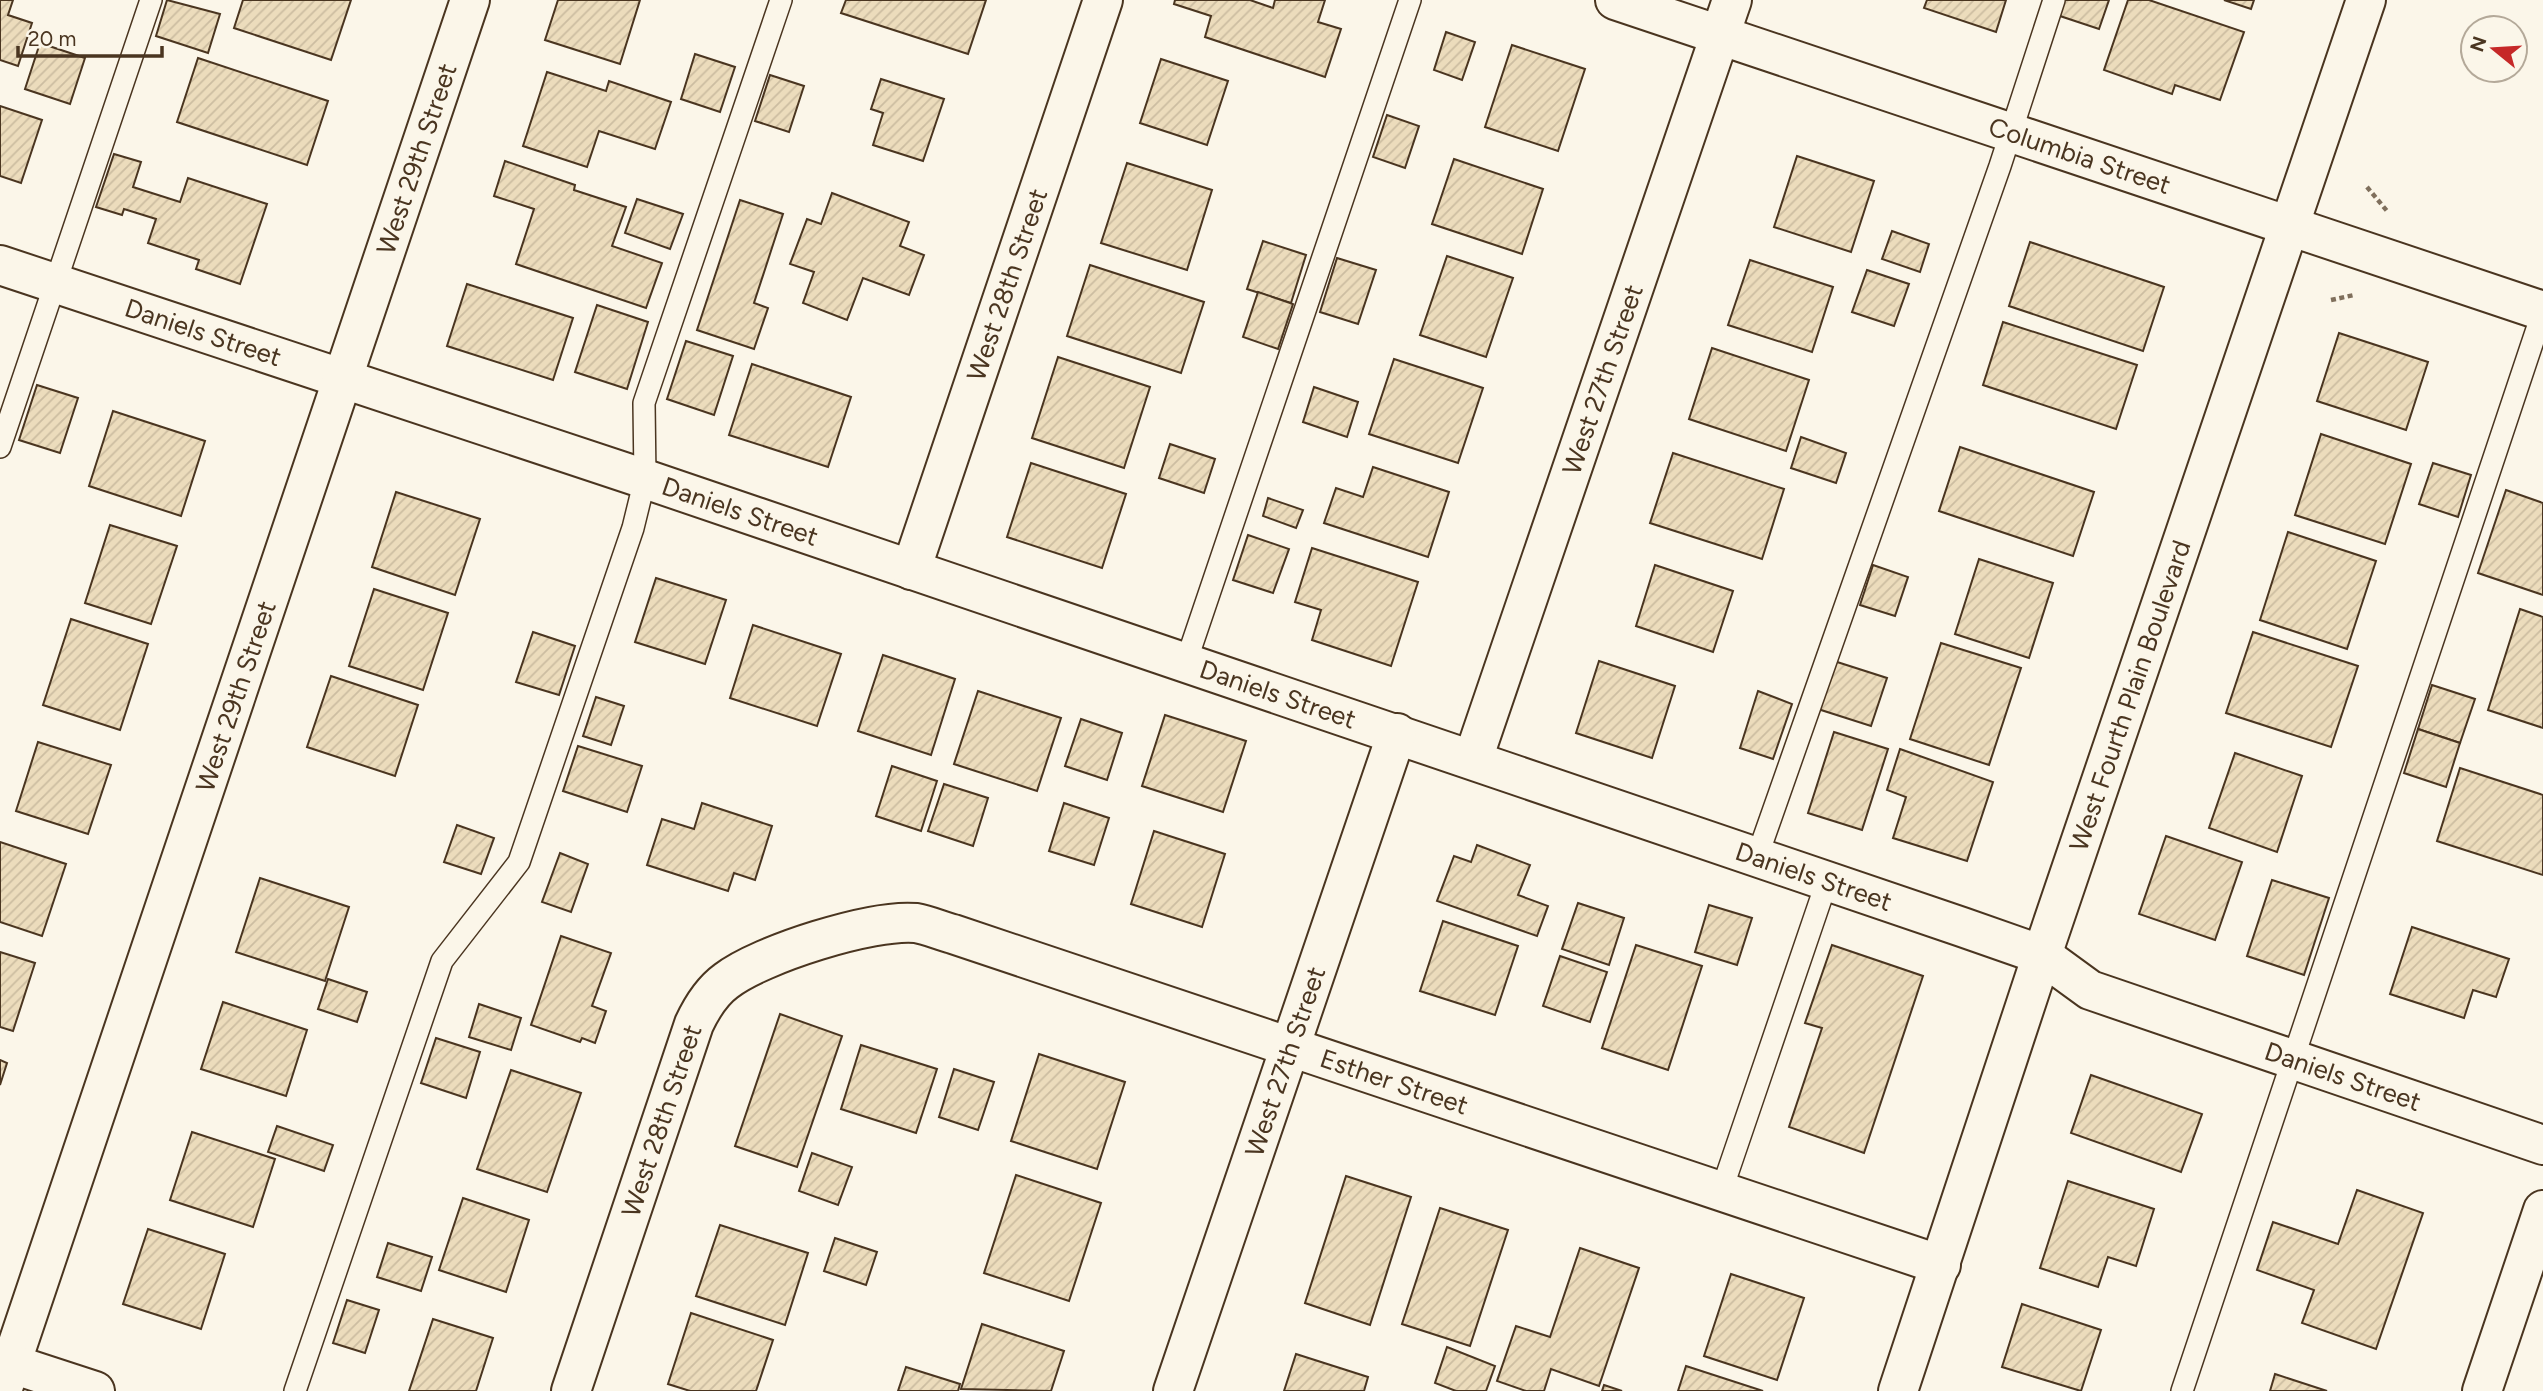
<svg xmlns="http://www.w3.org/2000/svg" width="2543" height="1391" viewBox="0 0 2543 1391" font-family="Figtree,sans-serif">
	<defs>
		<pattern id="building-hatch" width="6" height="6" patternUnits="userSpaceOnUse" patternTransform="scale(1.75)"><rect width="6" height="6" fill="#ecdcbc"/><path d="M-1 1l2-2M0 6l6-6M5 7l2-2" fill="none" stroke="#ccbda1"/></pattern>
	</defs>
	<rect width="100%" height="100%" fill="#fbf6e9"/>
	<g fill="url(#building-hatch)" stroke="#4a3520" stroke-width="2">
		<polygon points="0,0 13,0 8,15 32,23 18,66 0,60"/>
		<polygon points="167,0 220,14 208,53 156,36"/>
		<polygon points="243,0 351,0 331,60 234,28"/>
		<polygon points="558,0 640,0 620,64 545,40"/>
		<polygon points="846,0 986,0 968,54 841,13"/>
		<polygon points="1175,0 1250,0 1273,8 1275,0 1325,0 1318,22 1341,29 1325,77 1205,37 1211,16 1174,4"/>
		<polygon points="1927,0 2006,0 1996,32 1924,8"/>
		<polygon points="2062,0 2109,0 2099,29 2057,15"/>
		<polygon points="2128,0 2149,0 2244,32 2220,100 2175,85 2172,94 2104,70"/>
		<polygon points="2224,0 2254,0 2251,9"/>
		<polygon points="1446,32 1475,42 1462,80 1434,70"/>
		<polygon points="40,43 85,58 70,104 25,89"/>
		<polygon points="1512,45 1585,69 1558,151 1485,127"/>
		<polygon points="695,54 735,67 720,112 681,99"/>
		<polygon points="198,58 328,101 307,165 177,122"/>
		<polygon points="1161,59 1228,81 1207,145 1140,123"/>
		<polygon points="547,72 606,91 609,81 671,102 655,149 599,131 587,167 523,146"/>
		<polygon points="770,75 804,86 789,132 755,121"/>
		<polygon points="881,79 944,99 923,161 873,145 883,113 871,109"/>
		<polygon points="0,106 42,120 21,183 0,176"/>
		<polygon points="1387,115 1419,126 1405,168 1373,157"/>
		<polygon points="114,154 141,162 133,187 180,202 188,178 267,204 240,284 196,269 199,260 148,243 156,219 124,209 122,215 96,207"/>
		<polygon points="1797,156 1874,181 1851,252 1774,227"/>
		<polygon points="1454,159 1543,189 1522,254 1432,224"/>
		<polygon points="505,161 575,185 574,190 626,207 612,246 662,263 646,308 516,264 534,209 494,196"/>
		<polygon points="1127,163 1212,190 1187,270 1101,243"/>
		<polygon points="832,193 909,222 900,246 924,255 909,295 863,278 847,320 803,303 814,272 790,264 807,219 821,224"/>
		<polygon points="637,199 683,214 670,249 625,233"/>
		<polygon points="740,200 783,214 754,303 768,308 754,349 697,330"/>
		<polygon points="1892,231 1929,244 1920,272 1882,259"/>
		<polygon points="1263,241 1306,255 1291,303 1247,289"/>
		<polygon points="2030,242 2164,287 2143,351 2009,306"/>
		<polygon points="1447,256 1513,278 1486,357 1420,335"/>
		<polygon points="1337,258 1376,270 1358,324 1320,312"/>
		<polygon points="1750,260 1833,287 1812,352 1728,325"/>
		<polygon points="1090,265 1204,302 1181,373 1067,336"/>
		<polygon points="1867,270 1909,284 1894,326 1852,312"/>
		<polygon points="467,284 573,318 553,380 447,346"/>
		<polygon points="1258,292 1293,304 1278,349 1243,337"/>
		<polygon points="597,305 648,322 627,389 575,372"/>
		<polygon points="2003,322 2137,365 2116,429 1983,385"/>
		<polygon points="2339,333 2428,362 2406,430 2317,401"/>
		<polygon points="686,341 733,356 714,415 667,399"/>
		<polygon points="1712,348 1809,380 1786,451 1689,419"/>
		<polygon points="1058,357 1150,387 1124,468 1032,438"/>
		<polygon points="1394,359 1483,388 1458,463 1369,434"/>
		<polygon points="752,364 851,397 828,467 729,435"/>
		<polygon points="37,385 78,398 60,453 19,440"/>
		<polygon points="1314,387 1358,402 1347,437 1303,422"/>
		<polygon points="113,411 205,441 181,516 89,486"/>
		<polygon points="2321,434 2411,464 2385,544 2295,515"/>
		<polygon points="1801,437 1846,453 1836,483 1791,468"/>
		<polygon points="1170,444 1215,459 1204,493 1159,478"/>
		<polygon points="1960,447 2094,492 2073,556 1939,511"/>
		<polygon points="1673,453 1784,489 1762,559 1650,523"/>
		<polygon points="1031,463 1126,494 1102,568 1007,537"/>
		<polygon points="2433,463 2471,475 2458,517 2419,504"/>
		<polygon points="1373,467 1449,492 1428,557 1324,523 1336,488 1363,497"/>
		<polygon points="2506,490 2543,503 2543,595 2478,573"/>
		<polygon points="396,492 480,519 455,595 372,567"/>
		<polygon points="1268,498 1303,510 1296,528 1263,516"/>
		<polygon points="110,525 177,546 151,624 85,603"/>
		<polygon points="2288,532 2376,561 2347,649 2260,620"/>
		<polygon points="1248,535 1289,549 1273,593 1233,580"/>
		<polygon points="1312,548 1418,582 1391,666 1312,640 1321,610 1295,602"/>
		<polygon points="1979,559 2053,583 2029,658 1955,634"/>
		<polygon points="1655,565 1733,591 1713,652 1636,626"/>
		<polygon points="1873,565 1908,577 1895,616 1860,605"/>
		<polygon points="656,578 726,600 705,664 635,642"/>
		<polygon points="374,589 448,613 423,690 349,666"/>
		<polygon points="2520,609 2543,617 2543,728 2488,710"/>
		<polygon points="71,619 148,644 120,730 43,705"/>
		<polygon points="753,625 841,654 817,726 730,698"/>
		<polygon points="533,632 575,646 559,695 516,682"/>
		<polygon points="2253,632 2358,666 2331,747 2226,713"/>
		<polygon points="1941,643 2021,668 1989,765 1910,739"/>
		<polygon points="883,655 955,679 931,755 858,731"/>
		<polygon points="1599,661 1675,686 1652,758 1576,733"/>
		<polygon points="1834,661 1887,678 1871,726 1818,709"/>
		<polygon points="331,676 418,705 395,776 307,747"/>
		<polygon points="2432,685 2475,699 2460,743 2418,729"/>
		<polygon points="978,691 1061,718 1037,791 954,764"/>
		<polygon points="1758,691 1792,704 1773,759 1740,748"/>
		<polygon points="596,697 624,706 611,745 583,736"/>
		<polygon points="1165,715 1246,741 1223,812 1142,786"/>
		<polygon points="1081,719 1122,733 1107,780 1065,766"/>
		<polygon points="2418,729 2460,743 2446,787 2404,773"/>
		<polygon points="1834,732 1888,749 1862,830 1808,813"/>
		<polygon points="38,742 111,765 88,834 16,811"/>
		<polygon points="578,746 642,766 627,812 563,791"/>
		<polygon points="1900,749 1993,782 1967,861 1893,838 1906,797 1887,790"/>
		<polygon points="2235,753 2302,776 2277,852 2209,828"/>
		<polygon points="892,766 937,781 921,831 876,816"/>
		<polygon points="2460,768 2543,795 2543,875 2437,841"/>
		<polygon points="944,784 988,798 973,846 928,831"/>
		<polygon points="702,803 772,826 755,880 734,873 728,891 647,865 662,819 694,829"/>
		<polygon points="1064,803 1109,818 1094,865 1049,851"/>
		<polygon points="457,825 494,838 481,874 444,862"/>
		<polygon points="1154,831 1225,854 1202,927 1131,904"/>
		<polygon points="2166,836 2242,862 2215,940 2139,914"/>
		<polygon points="0,842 66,864 42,936 0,922"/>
		<polygon points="1477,845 1530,865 1518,895 1548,906 1537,936 1437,901 1454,856 1471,862"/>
		<polygon points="560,853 588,864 571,912 542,902"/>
		<polygon points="260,878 349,907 325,981 236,952"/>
		<polygon points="2272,880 2329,898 2304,975 2247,956"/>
		<polygon points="1578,903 1624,918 1609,965 1562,949"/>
		<polygon points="1709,905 1752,918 1737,965 1695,952"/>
		<polygon points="1443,921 1518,946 1495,1015 1420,991"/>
		<polygon points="2412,927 2509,959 2496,997 2473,990 2464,1018 2390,994"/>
		<polygon points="561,936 611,953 592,1006 606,1011 595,1043 582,1038 580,1042 531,1025"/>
		<polygon points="1636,945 1702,966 1668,1070 1602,1048"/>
		<polygon points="1832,945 1923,976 1864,1153 1789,1127 1822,1028 1805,1023"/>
		<polygon points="0,952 35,963 13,1031 0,1027"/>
		<polygon points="1560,956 1607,972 1590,1022 1543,1006"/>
		<polygon points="328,979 367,992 357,1022 318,1009"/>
		<polygon points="223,1002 307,1030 286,1096 201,1069"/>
		<polygon points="479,1004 521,1018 511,1050 469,1037"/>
		<polygon points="780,1014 842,1036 797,1167 735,1146"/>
		<polygon points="436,1038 480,1052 466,1098 421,1083"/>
		<polygon points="861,1045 937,1069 916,1133 841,1109"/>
		<polygon points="1039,1054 1125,1082 1097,1169 1011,1141"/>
		<polygon points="0,1060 7,1063 0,1085"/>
		<polygon points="954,1069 994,1082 978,1130 939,1117"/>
		<polygon points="511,1070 581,1093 547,1192 477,1169"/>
		<polygon points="2091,1075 2202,1114 2181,1172 2071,1133"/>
		<polygon points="277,1126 333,1145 324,1171 268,1152"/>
		<polygon points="192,1132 275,1159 253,1227 170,1200"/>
		<polygon points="812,1153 852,1167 838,1205 799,1191"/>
		<polygon points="1016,1175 1101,1203 1069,1301 984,1273"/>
		<polygon points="1346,1176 1411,1197 1370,1325 1305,1303"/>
		<polygon points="2068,1181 2154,1209 2136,1266 2108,1257 2098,1287 2040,1268"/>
		<polygon points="2357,1190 2423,1213 2376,1349 2302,1323 2314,1290 2257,1270 2273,1222 2338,1244"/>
		<polygon points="463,1198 529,1220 506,1292 439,1270"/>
		<polygon points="1440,1208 1508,1230 1470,1346 1402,1324"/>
		<polygon points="720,1225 808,1253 785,1325 696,1296"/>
		<polygon points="148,1229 225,1254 201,1329 123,1304"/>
		<polygon points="835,1238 877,1252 866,1285 824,1271"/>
		<polygon points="388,1243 432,1257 421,1291 377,1277"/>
		<polygon points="1580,1248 1639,1268 1599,1386 1551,1369 1544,1391 1526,1391 1497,1381 1516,1326 1550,1337"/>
		<polygon points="1731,1274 1804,1298 1777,1380 1704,1356"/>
		<polygon points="347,1300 379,1310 365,1353 333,1343"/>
		<polygon points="2022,1304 2101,1330 2081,1391 2002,1367"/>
		<polygon points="691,1313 773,1340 756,1391 690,1391 668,1384"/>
		<polygon points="433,1319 493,1338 476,1391 409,1391"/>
		<polygon points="982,1324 1064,1351 1051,1391 961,1389"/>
		<polygon points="1447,1347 1495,1366 1486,1391 1456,1391 1435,1383"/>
		<polygon points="1296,1354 1368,1377 1364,1391 1284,1391"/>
		<polygon points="1686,1366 1763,1391 1678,1391"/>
		<polygon points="906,1367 960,1384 958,1391 898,1391"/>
		<polygon points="2275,1374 2327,1391 2270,1391"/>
		<polygon points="1604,1385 1622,1391 1602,1391"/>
	</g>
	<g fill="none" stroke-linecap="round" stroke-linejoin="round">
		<defs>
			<g id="service">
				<polyline points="0,447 151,0"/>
				<polyline points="1186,662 1410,0"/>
				<polyline points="1757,857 2000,166 2054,0"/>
				<polyline points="1721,1192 1827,881"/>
				<polyline points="295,1391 442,961 519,862 633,528 645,479 644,403 781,0"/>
				<polyline points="2182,1391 2543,311"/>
			</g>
			<g id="minor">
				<path id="s1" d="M0,265L645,479L1962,927L2042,955L2090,990L2543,1145"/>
				<path id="s2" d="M911,570L1103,0"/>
				<path id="s3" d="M1473,759L1732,0"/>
				<path id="s4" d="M2,1391L470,0"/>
				<path id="s5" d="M571,1391L694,1024C702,1007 711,992 726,981C761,954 872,919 916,923C928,925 941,931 953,934L1941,1265"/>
				<path id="s6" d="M1173,1391L1397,733"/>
				<polyline points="2482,1391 2543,1210"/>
			</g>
			<g id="tertiary">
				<path id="s7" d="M1615,0L2543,311"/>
				<polyline points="0,1360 95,1391"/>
			</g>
			<g id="secondary">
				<path id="s8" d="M1898,1391L2042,955L2366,0"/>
			</g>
		</defs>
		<use href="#service" stroke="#4a3520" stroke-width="24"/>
		<use href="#minor" stroke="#4a3520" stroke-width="42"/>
		<use href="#tertiary" stroke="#4a3520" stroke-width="42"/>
		<use href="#secondary" stroke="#4a3520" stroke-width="42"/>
		<g stroke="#7f6f5c" stroke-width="4.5" stroke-dasharray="5 3.5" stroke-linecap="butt">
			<polyline points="2367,187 2387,211"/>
			<polyline points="2331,300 2354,295"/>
		</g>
		<use href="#service" stroke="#fbf6e9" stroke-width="21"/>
		<use href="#minor" stroke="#fbf6e9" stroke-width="38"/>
		<use href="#tertiary" stroke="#fbf6e9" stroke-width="38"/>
		<use href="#secondary" stroke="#fbf6e9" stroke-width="38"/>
	</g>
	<g text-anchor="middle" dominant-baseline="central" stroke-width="5" stroke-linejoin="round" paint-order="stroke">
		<g font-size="26" fill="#4a3520" stroke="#fbf6e9">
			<text stroke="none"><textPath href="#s7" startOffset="490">Columbia Street</textPath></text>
			<text stroke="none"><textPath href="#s4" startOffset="1300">West 29th Street</textPath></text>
			<text stroke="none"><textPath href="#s2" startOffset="301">West 28th Street</textPath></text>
			<text stroke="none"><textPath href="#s1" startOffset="214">Daniels Street</textPath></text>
			<text stroke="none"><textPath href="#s3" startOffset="401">West 27th Street</textPath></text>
			<text stroke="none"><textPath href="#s1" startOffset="780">Daniels Street</textPath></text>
			<text stroke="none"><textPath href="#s1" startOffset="1348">Daniels Street</textPath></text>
			<text stroke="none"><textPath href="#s4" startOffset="733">West 29th Street</textPath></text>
			<text stroke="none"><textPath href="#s8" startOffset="733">West Fourth Plain Boulevard</textPath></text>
			<text stroke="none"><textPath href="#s1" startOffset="1914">Daniels Street</textPath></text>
			<text stroke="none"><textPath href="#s6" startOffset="348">West 27th Street</textPath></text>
			<text stroke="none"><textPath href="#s1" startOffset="2482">Daniels Street</textPath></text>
			<text stroke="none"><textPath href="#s5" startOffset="1146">Esther Street</textPath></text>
			<text stroke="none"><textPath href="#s5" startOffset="285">West 28th Street</textPath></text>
		</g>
	</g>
	<g transform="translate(2494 49) rotate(288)"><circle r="33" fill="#fbf6e9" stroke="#b4a999" stroke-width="2"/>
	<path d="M0-5L12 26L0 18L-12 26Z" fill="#c62828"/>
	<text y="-10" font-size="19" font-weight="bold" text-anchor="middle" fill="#4a3520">N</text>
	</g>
	<path d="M18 46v10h144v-10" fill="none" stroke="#4a3520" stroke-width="3.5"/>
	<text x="28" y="46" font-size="21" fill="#4a3520" stroke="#fbf6e9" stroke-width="5" paint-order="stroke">20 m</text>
</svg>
